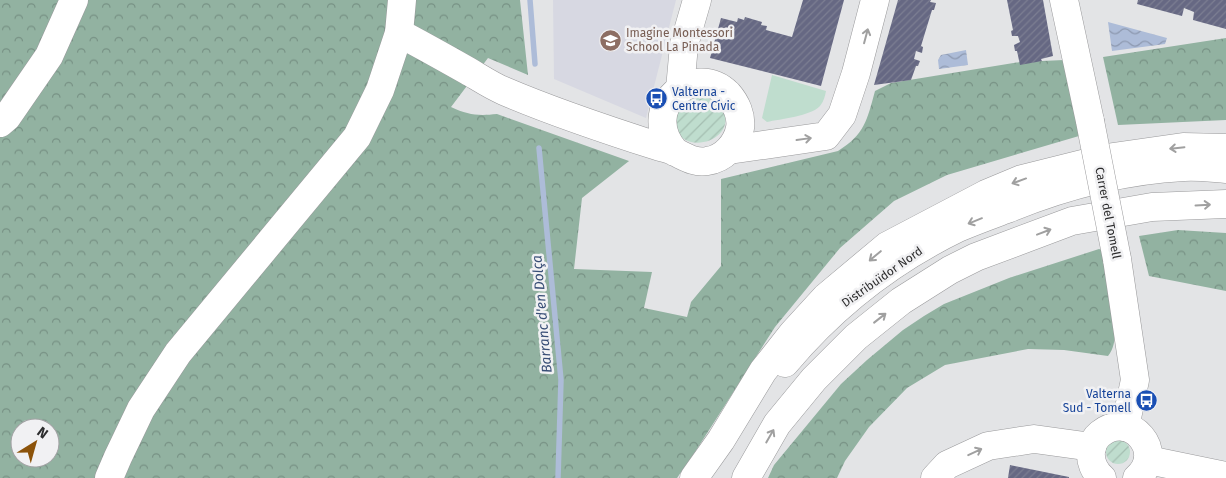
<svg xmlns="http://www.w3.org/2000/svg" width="1226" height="478" viewBox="0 0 1226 478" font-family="'Fira Sans',sans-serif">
	<defs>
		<pattern id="forest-crowns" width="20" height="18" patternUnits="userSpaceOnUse" patternTransform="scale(1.25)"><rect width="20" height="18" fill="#92b2a1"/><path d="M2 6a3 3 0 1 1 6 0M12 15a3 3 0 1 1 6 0" fill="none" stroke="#779184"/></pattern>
		<pattern id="garden-furrows" width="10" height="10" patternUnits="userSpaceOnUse" patternTransform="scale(1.25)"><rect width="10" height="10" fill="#bfddce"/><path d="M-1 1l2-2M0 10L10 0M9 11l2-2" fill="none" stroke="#a4beb1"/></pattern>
		<pattern id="water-waves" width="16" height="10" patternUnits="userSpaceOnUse" patternTransform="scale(1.25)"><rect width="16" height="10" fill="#adbcd8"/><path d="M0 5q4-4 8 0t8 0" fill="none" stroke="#8d99b0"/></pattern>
		<pattern id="building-hatch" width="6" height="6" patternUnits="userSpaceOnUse" patternTransform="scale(1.25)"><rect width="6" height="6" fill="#666883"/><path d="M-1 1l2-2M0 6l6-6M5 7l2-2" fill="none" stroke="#7c7e92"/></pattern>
	</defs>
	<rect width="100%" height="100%" fill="#e3e4e6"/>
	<polygon fill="#d7d8e2" points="553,0 676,0 646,118 554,79"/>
	<path fill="#bfddce" d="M772,75L826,91C825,96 824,101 820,106C811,116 780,119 767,122L762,118Z"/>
	<g fill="url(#forest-crowns)" fill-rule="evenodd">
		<path d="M0,0H520L528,75L488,58L451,107C468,115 478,116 497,114L629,161L582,198L574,269L652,272L644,308L687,317L691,302L721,266V179L838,151C865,134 867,120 875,91L891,83L1020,62L1064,60L1079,136L947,175L894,201L840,248L775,327L695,452L677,478H0ZM20,428H50V458H20Z"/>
		<polygon points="1226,38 1226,120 1118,125 1103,57"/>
		<polygon points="1178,230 1226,233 1226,291 1149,276 1139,236"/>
		<path d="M1099,249L1102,250C1105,277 1126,335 1108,356L1064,350L1028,349L945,365L907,388L869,427L845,461L837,478H768L774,465L841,384L867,360L903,330L924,316L944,304L1009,278Z"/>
	</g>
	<g fill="url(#garden-furrows)">
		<path d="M692,93L717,99C719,103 723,108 724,112C735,142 682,156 675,126C674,121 675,115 675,110Z"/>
		<circle cx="1118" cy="452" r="12"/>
	</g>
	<g fill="url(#water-waves)">
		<polygon points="1108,22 1167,38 1165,44 1112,51"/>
		<polygon points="966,50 968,65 939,69 938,60 941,55"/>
	</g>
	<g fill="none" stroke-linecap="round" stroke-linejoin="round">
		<g stroke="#adbcd8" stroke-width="5.5">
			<polyline points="530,0 535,64"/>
			<polyline points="539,148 561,380 558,478"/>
		</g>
	</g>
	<g fill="url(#building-hatch)">
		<polygon points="803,0 844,0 821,86 710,58 721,18 737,22 738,18 744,20 745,17 762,22 761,25 767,26 766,30 792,37"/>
		<polygon points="898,0 931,0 930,2 936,3 934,10 932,10 921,46 923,47 922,53 916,51 914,59 920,61 918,66 916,66 911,80 874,85"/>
		<polygon points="1007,0 1043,0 1053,56 1041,59 1042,61 1020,65 1017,51 1015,51 1014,45 1020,42 1018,36 1012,36 1011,31 1013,30"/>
		<polygon points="1138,0 1226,0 1226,29 1193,20 1194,12 1184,8 1182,16 1137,4"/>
		<polygon points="1010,465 1069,477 1069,478 1008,478"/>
	</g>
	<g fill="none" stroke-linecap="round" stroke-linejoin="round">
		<defs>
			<g id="minor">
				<polyline points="1064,0 1090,121"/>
				<path d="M399,33C422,45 445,58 468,71C480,78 492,86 504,91C553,112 607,130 657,146C663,148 670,149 675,152C686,157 694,163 707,161C724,159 737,144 740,128C742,116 736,103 728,94C694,60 637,108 675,152"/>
				<polyline points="680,89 684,45 697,0"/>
				<polyline points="0,123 7,117 49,56 74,0"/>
				<polyline points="729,150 826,136 842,115 856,73 875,0"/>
				<polyline points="1117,259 1135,380 1125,427"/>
				<polyline points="1148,460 1226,476"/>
				<polyline points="109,478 118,457 141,409 178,353 357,137 380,90 399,33 402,0"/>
				<polyline points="935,478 947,465 988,446 1034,439 1092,447"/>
				<path d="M1102,478C1094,471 1090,461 1091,451C1092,445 1095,438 1100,434C1130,409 1167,452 1137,478"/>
			</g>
			<path id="major" d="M785,363C832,307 892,260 958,228C974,221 991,215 1007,209C1063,186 1124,170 1184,167C1198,166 1212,168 1226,169"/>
			<g id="highway">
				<polyline points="694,478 721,440 763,371 793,333 826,297 887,246 986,194 1022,179 1106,158 1183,147 1226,148"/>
				<polyline points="746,478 777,424 814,379 856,337 901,301 950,270 976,257 1072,221 1152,207 1226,204"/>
			</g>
		</defs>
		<use href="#minor" stroke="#99999b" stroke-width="29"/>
		<use href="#major" stroke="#99999b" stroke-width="29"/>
		<use href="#highway" stroke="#99999b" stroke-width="29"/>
		<use href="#minor" stroke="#fff" stroke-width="28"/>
		<use href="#major" stroke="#fff" stroke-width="28"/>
		<use href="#highway" stroke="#fff" stroke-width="28"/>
		<defs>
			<polyline id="minor-bridge" points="1090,121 1117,259"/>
		</defs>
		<use href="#minor-bridge" stroke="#99999b" stroke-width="29" stroke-linecap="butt"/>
		<use href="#minor-bridge" stroke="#fff" stroke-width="28"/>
	</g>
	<defs><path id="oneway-shaft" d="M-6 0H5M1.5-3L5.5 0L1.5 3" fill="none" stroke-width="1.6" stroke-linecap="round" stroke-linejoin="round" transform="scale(1.25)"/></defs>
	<g stroke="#a0a0a0">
		<use href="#oneway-shaft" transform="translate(866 36) rotate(-75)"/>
		<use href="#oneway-shaft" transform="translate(804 139) rotate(-8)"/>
		<use href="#oneway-shaft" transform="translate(1177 148) rotate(174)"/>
		<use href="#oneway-shaft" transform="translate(1019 181) rotate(160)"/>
		<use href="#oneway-shaft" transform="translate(1203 205) rotate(-3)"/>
		<use href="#oneway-shaft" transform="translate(975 221) rotate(158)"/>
		<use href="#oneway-shaft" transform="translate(1044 232) rotate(-21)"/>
		<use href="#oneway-shaft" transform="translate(875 256) rotate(140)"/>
		<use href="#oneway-shaft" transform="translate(880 318) rotate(-38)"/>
		<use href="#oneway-shaft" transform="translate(770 436) rotate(-60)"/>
		<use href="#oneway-shaft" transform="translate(975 452) rotate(-25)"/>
	</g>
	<defs>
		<symbol id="school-disc" viewBox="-11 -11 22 22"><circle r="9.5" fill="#8d6e63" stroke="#f1f1f3"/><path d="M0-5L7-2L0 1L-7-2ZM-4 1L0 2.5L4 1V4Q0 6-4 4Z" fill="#fff"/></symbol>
		<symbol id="bus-disc" viewBox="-11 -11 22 22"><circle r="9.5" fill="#1a4fb4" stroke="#f1f1f3"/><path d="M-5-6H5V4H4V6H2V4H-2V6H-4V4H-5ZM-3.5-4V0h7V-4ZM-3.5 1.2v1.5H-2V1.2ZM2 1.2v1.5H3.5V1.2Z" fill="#fff"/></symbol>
	</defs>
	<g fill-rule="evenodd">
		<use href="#school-disc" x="598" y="28" width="25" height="25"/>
		<use href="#bus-disc" x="644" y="86" width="25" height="25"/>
		<use href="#bus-disc" x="1134" y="388" width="25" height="25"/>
	</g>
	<g text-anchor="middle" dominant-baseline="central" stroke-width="5" stroke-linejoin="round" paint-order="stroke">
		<g font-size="12" fill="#785e54" stroke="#f1f1f3" text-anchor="start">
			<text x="626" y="33">Imagine Montessori<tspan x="626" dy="14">School La Pinada</tspan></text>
		</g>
		<g font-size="12" fill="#164399" stroke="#f1f1f3" text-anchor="start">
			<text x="672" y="92">Valterna -<tspan x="672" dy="14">Centre Cívic</tspan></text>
			<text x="1131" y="394" text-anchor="end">Valterna<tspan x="1131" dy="14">Sud - Tomell</tspan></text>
		</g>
		<g font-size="12" fill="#2c2c2d" stroke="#f1f1f3">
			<text transform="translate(1108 213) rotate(79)">Carrer del Tomell</text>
			<text transform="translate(882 277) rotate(-35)">Distribuïdor Nord</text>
		</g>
		<g font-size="14" font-style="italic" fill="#384e76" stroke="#f1f1f3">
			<text transform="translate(542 314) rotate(-95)">Barranc d'en Dolça</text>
		</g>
	</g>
	<g transform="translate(35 443) rotate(37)"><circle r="24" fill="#f1f1f3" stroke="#a2a2a4"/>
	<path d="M0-4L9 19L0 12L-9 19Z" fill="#8c530a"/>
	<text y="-8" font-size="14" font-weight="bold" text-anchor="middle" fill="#2c2c2d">N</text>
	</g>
</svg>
